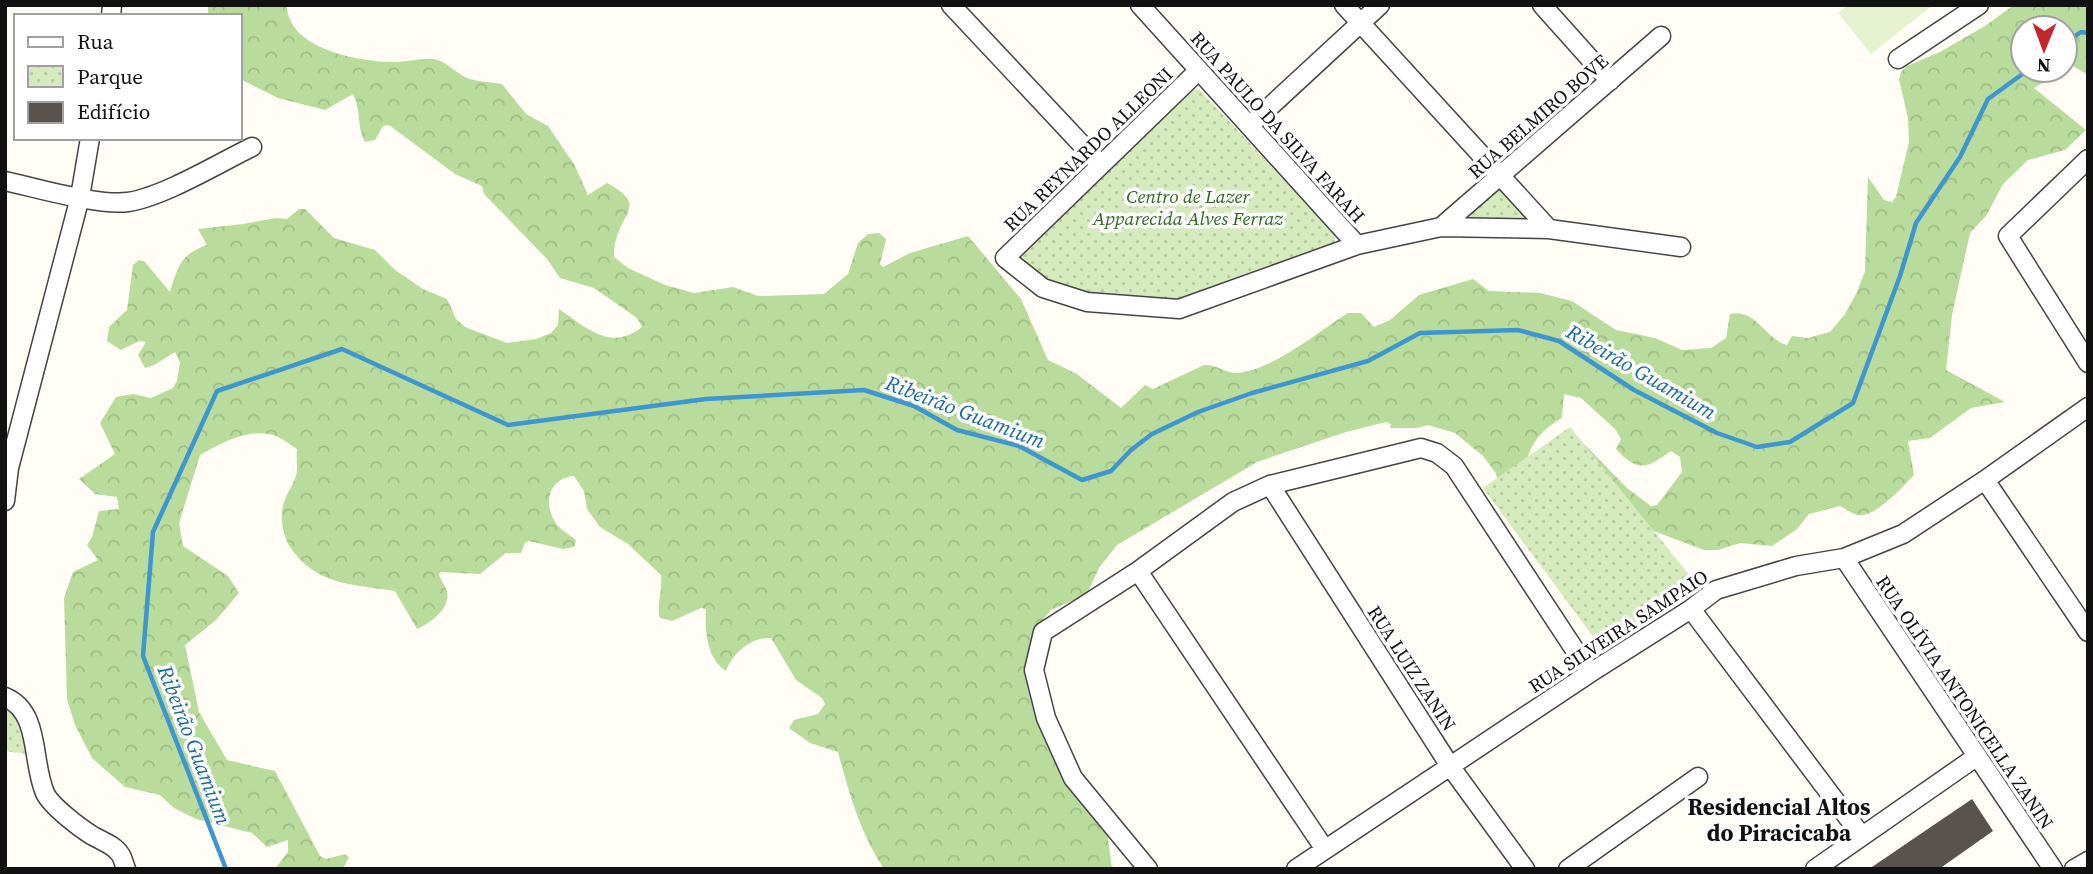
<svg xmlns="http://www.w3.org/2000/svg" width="2093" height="874" viewBox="0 0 2093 874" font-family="'Source Serif 4',serif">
  <defs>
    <pattern id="forest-crowns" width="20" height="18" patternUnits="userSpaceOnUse" patternTransform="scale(1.75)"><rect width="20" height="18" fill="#b9dc9c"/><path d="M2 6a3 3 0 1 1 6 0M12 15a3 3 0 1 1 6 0" fill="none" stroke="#9ebc85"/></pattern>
    <pattern id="park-dots" width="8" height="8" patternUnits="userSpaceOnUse" patternTransform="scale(1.75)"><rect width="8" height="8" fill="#d5ebbd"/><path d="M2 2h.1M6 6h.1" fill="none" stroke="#b6c8a1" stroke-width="1.8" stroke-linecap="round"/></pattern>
  </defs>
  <rect width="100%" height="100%" fill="#fffdf5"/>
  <path fill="url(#forest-crowns)" d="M208 5H287C287 48 356 61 390 62 404 63 419 58 433 59 444 60 455 72 465 77 476 82 491 82 502 84L526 114 548 126 574 164 588 195 607 183C647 205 623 211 616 240 614 245 614 251 614 257L628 268 665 285 694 293 733 287 758 296 824 294 848 274 858 243 868 234 879 233 886 239 880 264 883 267 910 253 968 236 1021 299 1048 360 1077 374 1121 408 1145 385 1153 389 1204 365C1216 364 1225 373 1236 373 1268 373 1321 330 1348 313H1361L1374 327 1390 320 1419 295 1473 279 1489 291 1540 293 1572 301 1616 330 1655 338 1682 350 1711 348 1726 338 1730 314C1756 308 1765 339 1787 345L1792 336 1808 338 1830 332 1845 314 1857 292 1865 271 1868 177 1884 200 1892 202 1896 197 1909 142 1908 118 1899 79 1901 72 1907 66 1940 52 1985 26 2014 5H2088V75L2073 66 2065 70V28H2023V70H2065L2034 88 2086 130 2065 150 2028 160 2003 184 1986 216 1970 233 1952 315 1946 370 2005 402 1971 408 1930 438 1908 441 1914 475C1902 487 1877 516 1860 515 1853 515 1846 509 1840 506L1809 514 1797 529 1772 546 1740 543 1718 550H1704L1648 529 1582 442 1627 488 1651 506 1657 505 1682 472 1680 457 1671 451C1647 468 1638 473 1616 449L1621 439 1615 429 1581 398 1564 394 1562 418C1541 430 1527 446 1526 470L1682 578C1673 601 1661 613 1640 625L1587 607 1510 511 1495 472 1483 456 1455 433 1428 425 1417 428H1390L1391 424 1386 422 1346 432 1257 462 1117 545 1099 568 1087 594 1051 610 1041 622 1044 679 1051 707 1107 830 1112 869H884C860 833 849 793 838 752L810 743 789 728 794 720 818 714 825 704 822 698 796 680 771 638C751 637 733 653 726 671 706 658 705 631 706 609L701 608 672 621 660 618C656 608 663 590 661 575L628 544 600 527 587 509 584 491 574 476C549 478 543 503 555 522 559 529 570 535 576 540L574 547 563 549 529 541 525 543 521 553H506L480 574 440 572 439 575C441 580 445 586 447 591 451 609 430 623 417 629L395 591C353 584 316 586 290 547 283 536 280 519 283 506 285 495 293 486 296 476 298 469 296 457 297 449 290 445 281 437 273 435 247 428 222 443 200 455L179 523 183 546 228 576 239 593 216 620 185 645 199 712 227 760 275 771 320 856 326 859 345 854 349 857 343 869H275L288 852V840L267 847 252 833 196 819 174 808 160 795 125 787 92 758 75 725 67 699 64 598 73 572 98 560 87 545 92 537 99 511 119 509 117 497 95 494 79 479 115 454 100 423 116 397 133 394 151 398 173 388 177 381 180 362 175 352 154 365 145 368 138 355 146 342 139 341 121 350 107 341 109 327 127 310 133 265 139 260 145 262 170 292C178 266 180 255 207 245L198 229 243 224 276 218 287 219 299 209H305L334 238 375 250 395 270 423 289 447 299 456 319 465 327 507 343 536 339 551 333 558 325 559 309C587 328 610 352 642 327L637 318 594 288 560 278 547 259 484 194 482 186 455 174 389 125 383 126 375 140 365 142C356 124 362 112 353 94L325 110 278 98 240 79V16H208Z"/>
  <path fill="url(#park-dots)" d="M1194 89 1200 90 1335 235 1334 247 1173 301 1092 294 1048 282 1018 261 1016 254 1187 91Z
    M1498 187 1532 222 1460 223Z
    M1570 427 1694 581 1603 650 1483 488Z
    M5 705 22 717 26 754 5 751Z"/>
  <path fill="#e6f2cf" d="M1848 5H1933L1871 54 1838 13Z"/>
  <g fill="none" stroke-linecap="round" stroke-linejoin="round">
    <path stroke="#3f96cf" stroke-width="4.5" d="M2065 43 2081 32 2088 33
      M226 869 143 656 153 532 217 391 342 349 508 425 706 399 864 390 914 406 957 430 1019 446 1082 480 1111 471 1131 450 1152 434 1198 412 1252 393 1368 361 1420 333 1518 330 1559 341 1634 390 1717 433 1757 447 1790 442 1853 403 1900 276 1916 223 1960 157 1988 99 2028 70"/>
  </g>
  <path fill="#5a524d" d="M1972 799 1993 831 1939 869H1869Z"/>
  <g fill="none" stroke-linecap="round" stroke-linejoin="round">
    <defs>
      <path id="minor" d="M951 5 1101 165
        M1140 5 1357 245
        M1344 5 1549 229
        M1542 5 1610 81
        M111 16 112 5
        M1898 59 1979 5
        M1199 70 1005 258 1043 288 1087 302 1179 309 1357 245 1441 227 1549 229 1681 247
        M1249 126 1380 5
        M2088 159 2008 236 2088 363
        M5 181C37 188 98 206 128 202 163 197 219 163 252 147
        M1441 227 1661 36
        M1985 480 2088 632
        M1270 485 1450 766 1525 869
        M5 501 9 468 80 197 90 138
        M1844 558 2053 869
        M1138 571 1324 848
        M1691 609 1861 835
        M5 697C41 712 31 761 45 793 51 806 80 828 93 836 102 841 114 845 120 854 123 858 124 864 126 869
        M1148 869 1073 778 1046 718 1034 670 1043 632 1138 571 1233 502 1270 485 1421 448 1437 453 1454 466 1590 673
        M1296 869 1590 673 1691 609 1716 590 1796 566 1844 558 1903 534 1985 480 2088 407
        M1568 869 1698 777
        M1815 869 1976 757
        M2074 869 2088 861"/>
    </defs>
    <use href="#minor" stroke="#444" stroke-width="21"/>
    <use href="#minor" stroke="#fff" stroke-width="18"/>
  </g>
  <g text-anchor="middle" stroke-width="7" stroke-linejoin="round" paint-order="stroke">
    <g font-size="19" fill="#111" stroke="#fff">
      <text transform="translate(1538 116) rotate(-41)" y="7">RUA BELMIRO BOVE</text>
      <text transform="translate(1278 127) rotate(48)" y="7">RUA PAULO DA SILVA FARAH</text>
      <text transform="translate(1088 149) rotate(-44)" y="7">RUA REYNARDO ALLEONI</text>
      <text transform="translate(1618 631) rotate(-33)" y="7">RUA SILVEIRA SAMPAIO</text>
      <text transform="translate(1412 668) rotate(57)" y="7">RUA LUIZ ZANIN</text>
      <text transform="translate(1965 702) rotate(56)" y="7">RUA OLÍVIA ANTONICELLA ZANIN</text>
    </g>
    <g font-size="19" font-style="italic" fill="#2f6b1f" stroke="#fff">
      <text x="1188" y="203">Centro de Lazer<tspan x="1188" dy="22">Apparecida Alves Ferraz</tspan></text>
    </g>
    <g font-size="21" font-style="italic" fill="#1768a6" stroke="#fff">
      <text transform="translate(1641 372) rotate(30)" y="7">Ribeirão Guamium</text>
      <text transform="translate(965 412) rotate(21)" y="7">Ribeirão Guamium</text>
      <text transform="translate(194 745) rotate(69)" y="7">Ribeirão Guamium</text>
    </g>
    <g font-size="23" font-weight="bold" fill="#111" stroke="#fff">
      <text x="1779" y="815">Residencial Altos<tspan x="1779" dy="26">do Piracicaba</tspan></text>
    </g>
  </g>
  <rect width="2093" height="874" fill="none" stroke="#111111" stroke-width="14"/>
  <rect x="14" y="14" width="228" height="126" fill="#ffffff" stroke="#a0a0a0" stroke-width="2"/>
  <rect x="28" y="37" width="35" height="10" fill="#ffffff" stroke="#a0a0a0" stroke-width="2"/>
  <text x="77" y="49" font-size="21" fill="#111111">Rua</text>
  <rect x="28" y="66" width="35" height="21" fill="url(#park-dots)" stroke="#a0a0a0" stroke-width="2"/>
  <text x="77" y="84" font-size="21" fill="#111111">Parque</text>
  <rect x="28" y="102" width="35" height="21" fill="#5a524d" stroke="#a0a0a0" stroke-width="2"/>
  <text x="77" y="119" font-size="21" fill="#111111">Edifício</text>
  <g transform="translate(2044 49) rotate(181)"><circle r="33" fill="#ffffff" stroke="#a0a0a0" stroke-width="2"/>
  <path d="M0-5L12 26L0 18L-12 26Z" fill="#c4262e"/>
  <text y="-10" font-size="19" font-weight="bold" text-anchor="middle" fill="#111111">N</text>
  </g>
</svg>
